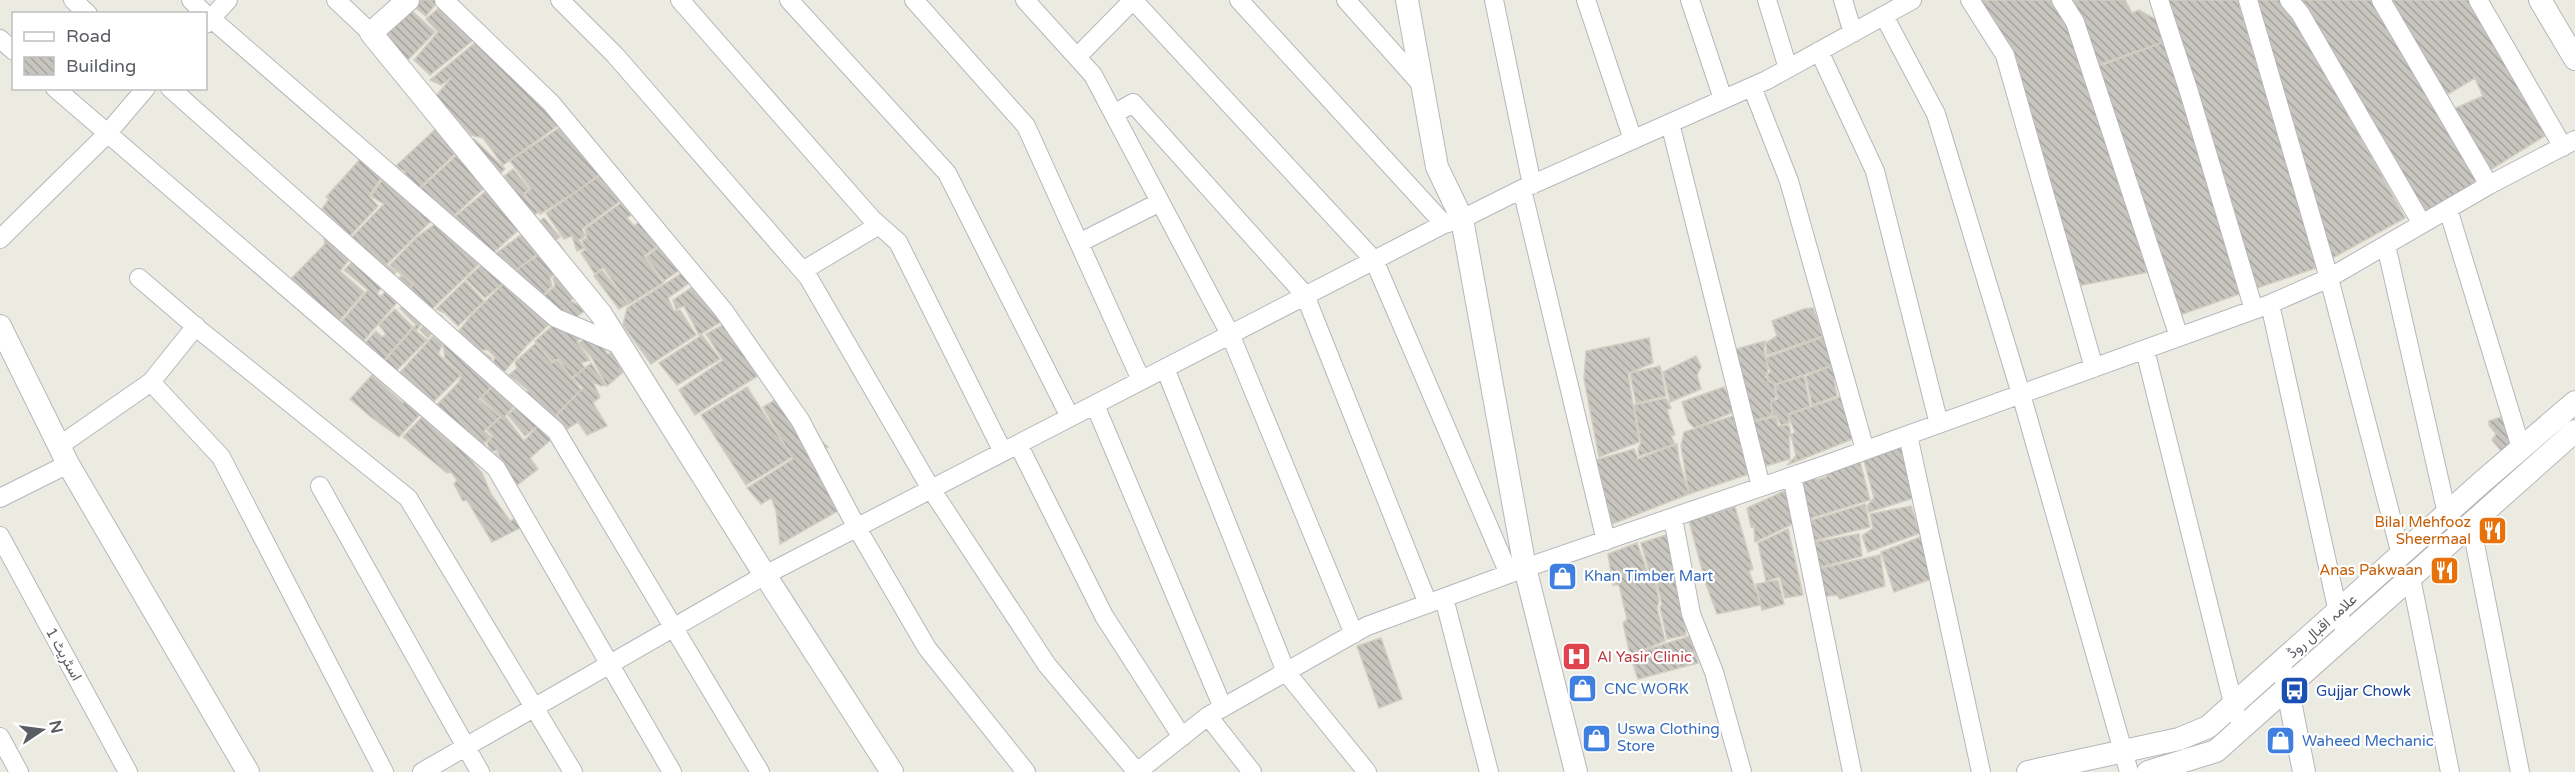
<svg xmlns="http://www.w3.org/2000/svg" width="2575" height="772" viewBox="0 0 2575 772" font-family="'Varela Round',Vazirmatn,sans-serif">
  <defs>
    <pattern id="building-back-hatch" width="6" height="6" patternUnits="userSpaceOnUse" patternTransform="scale(1.5)"><rect width="6" height="6" fill="#c8c5bf"/><path d="M-1 5l2 2M0 0l6 6M5-1l2 2" fill="none" stroke="#a5a39f"/></pattern>
  </defs>
  <rect width="100%" height="100%" fill="#ecebe2"/>
  <path fill="url(#building-back-hatch)" stroke="#d1cdc0" stroke-width="1.5" d="M420 0H439L426 16 414 7Z
    M1972 0H2061L2149 272 2078 286 2009 54Z
    M2062 0H2125L2132 13 2139 10 2157 20 2169 40 2105 64 2090 67Z
    M2161 0H2238L2319 267 2257 288Z
    M2254 0H2282L2294 16 2405 218 2329 260Z
    M2298 0H2380L2478 180 2422 216Z
    M2385 0H2477L2548 134 2487 172 2451 110 2483 96 2475 78 2445 96Z
    M441 6 477 37 430 75 414 60 438 32 426 19Z
    M411 10 435 32 404 64 382 38Z
    M2169 40 2242 293 2180 315 2095 66Z
    M476 42 563 122 503 165 483 138 471 135 436 96 451 78 441 85 430 80Z
    M442 123 462 147 417 190 399 178 406 172 396 166Z
    M565 124 608 168 576 192 540 214 524 193 531 189 510 161Z
    M474 139 505 169 448 221 418 191Z
    M362 157 381 178 369 196 378 206 350 236 322 209 329 199 326 197Z
    M612 167 631 193 582 229 585 236 579 240 585 248 577 251 572 236 564 239 546 213Z
    M513 169 529 189 524 196 538 212 491 255 451 220Z
    M386 174 435 217 382 269 357 252 364 247 352 237 384 204 371 196Z
    M621 203 631 215 627 218 634 226 644 218 663 242 644 256 663 283 629 304 603 267 595 274 581 253 586 249 582 240 587 238 585 229Z
    M544 218 560 237 512 273 491 257Z
    M438 222 488 255 430 311 408 293 413 284 390 265 417 237Z
    M337 230 360 246 340 271 364 292 335 326 285 285 325 244 324 239Z
    M558 242 571 261 550 278 552 286 543 295 513 272Z
    M663 244 692 261 664 281 646 257Z
    M356 258 376 275 387 265 396 272 377 293 380 297 402 275 412 285 360 345 337 327 368 290 344 270Z
    M488 259 505 281 485 298 466 279Z
    M570 266 575 295 571 301 586 310 573 319 542 298 555 286 553 278Z
    M602 270 628 304 619 309 594 276Z
    M682 273 692 281 668 298 674 311 680 310 696 335 651 364 623 325 627 308Z
    M509 278 555 319 527 345 499 378 492 366 495 357 488 350H480L473 354 454 337 470 317Z
    M465 281 484 301 458 326 445 313 436 309Z
    M691 288 700 297 704 295 721 322 699 335 684 306 676 309 673 300Z
    M407 303 426 318 416 331 427 340 393 374 383 363 416 325 400 308Z
    M1813 308 1823 336 1767 355 1766 343 1777 336 1772 321 1804 309Z
    M395 309 413 327 382 362 363 345 376 331 382 337 386 334 379 325Z
    M435 312 442 316 446 324 457 331 444 343 466 364 480 350 492 358 484 370 494 384 479 399 500 417 484 431 491 437 484 443 491 456 496 453 500 463 432 410 459 382 462 374 445 358 443 344 436 336 432 333 428 338 420 330Z
    M558 321 580 338 577 342 590 360 581 363 585 368 571 378 559 359 552 361 535 341Z
    M728 322 764 372 695 415 679 390 723 360 706 334Z
    M593 332 607 354 611 353 623 372 607 386 592 358 579 343Z
    M702 335 720 359 677 385 659 363Z
    M1829 335 1833 365 1776 384 1768 382 1767 374 1771 372 1765 358Z
    M433 336 443 344 438 354 461 375 428 407 395 378Z
    M1649 338 1653 363 1628 373 1639 442 1599 457 1584 379 1586 351Z
    M1765 341 1764 349 1768 370 1765 377 1774 384 1776 397 1771 401 1772 416 1748 422 1729 351Z
    M536 343 552 363 558 360 581 390 556 415 565 428 559 432 524 399 528 390 509 375 517 368 515 362Z
    M1696 356 1701 367 1697 375 1701 389 1670 402 1663 372Z
    M591 363 606 385 601 386 593 382 600 397 593 403 607 426 587 435 578 422 567 429 557 415 583 388 573 378Z
    M1834 365 1838 378 1834 380 1837 396 1812 405 1806 376Z
    M1660 366 1666 396 1636 403 1630 373Z
    M506 373 525 394 505 416 524 441 541 423 555 436 530 458 538 469 512 489 497 450 491 452 487 443 493 436 487 430 501 417 481 398Z
    M372 375 403 403 410 397 424 410 399 437 371 417 350 399Z
    M1804 376 1810 406 1788 414 1789 423 1781 425 1776 415 1773 416 1771 401 1778 399 1775 385Z
    M747 387 792 457 746 485 701 415Z
    M1724 387 1736 411 1694 428 1688 421 1682 402Z
    M790 391 818 438 828 447 821 450 843 508 780 544 776 510 771 498 761 504 747 488 793 459 763 407Z
    M1846 395 1860 436 1787 465 1796 456 1791 435 1795 432 1788 415Z
    M1666 398 1671 408 1667 410 1675 435 1671 436 1675 444 1639 456 1638 449 1641 443 1634 405Z
    M520 403 541 423 525 436 508 415Z
    M1733 416 1740 440 1755 472 1689 494 1681 446 1684 432Z
    M2504 416 2514 443 2502 452 2492 440 2496 434 2489 425V421Z
    M422 417 450 442 462 450 482 473 491 494 510 521 518 517 522 527 492 542 467 500 463 501 454 484 457 480 451 472 447 473 403 437Z
    M1776 417 1778 426 1789 425 1791 435 1789 437 1790 459 1762 467 1747 423Z
    M1917 440 1927 494 1869 512 1867 506 1874 498 1863 457Z
    M1677 444 1679 460 1689 494 1612 524 1596 460 1634 449 1638 459Z
    M1859 458 1870 500 1805 520 1798 486 1814 476 1817 480 1826 477 1831 471Z
    M1791 488 1799 521 1755 542 1754 526 1751 527 1747 508Z
    M1865 504 1870 527 1812 541 1805 522Z
    M1911 506 1920 533 1868 552 1862 536 1873 528 1870 514Z
    M1735 507 1753 569 1749 571 1761 605 1717 614 1706 584 1689 521Z
    M1788 529 1803 595 1785 598 1780 577 1766 581 1758 543Z
    M1672 533 1686 635 1667 639 1660 607 1662 604 1655 575 1650 574 1641 543Z
    M1859 534 1862 556 1817 568 1809 543Z
    M1926 535 1943 575 1894 592 1881 552Z
    M1637 543 1649 576 1654 577 1659 601 1657 608 1665 641 1630 655 1623 623 1627 619 1619 585H1613L1608 554Z
    M1880 555 1885 586 1840 599 1837 595 1819 597 1813 570Z
    M1778 580 1784 604 1762 610 1756 584Z
    M1690 636 1698 663 1638 679 1630 655Z
    M1381 638 1402 699 1379 708 1357 646Z"/>
  <g fill="none" stroke-linecap="round" stroke-linejoin="round">
    <defs>
      <path id="minor" d="M73 0 88 14
        M191 0 205 14
        M336 0 371 33
        M444 0 551 103 724 311 800 420 857 528 927 648 1026 772
        M560 0 615 55 808 277
        M680 0 872 219 898 242 1003 452
        M789 0 947 173 1070 417
        M914 0 1026 126 1141 380
        M1025 0 1093 75 1230 334 1354 634
        M1133 0 1374 260 1509 574
        M1239 0 1444 224
        M1346 0 1420 83
        M1494 0 1532 185
        M1586 0 1633 140
        M1690 0 1723 99
        M1767 0 1788 68
        M1843 0 1853 33
        M1970 0 2005 55 2094 368
        M2061 0 2075 22 2179 337
        M2159 0 2189 92 2254 310
        M2248 0 2329 278 2401 555
        M2289 0 2300 13 2422 224
        M2381 0 2489 185
        M2478 0 2563 147
        M206 14 556 318 622 346
        M1884 16 1936 114 2021 394 2129 772
        M206 24 228 0
        M0 39 14 51
        M1819 51 1875 171 1939 424
        M1077 57 1133 0
        M1752 87 1789 181 1865 450
        M55 88 496 468 672 772
        M170 88 556 431 760 772
        M1114 114 1133 103 1305 295 1428 604
        M1670 123 1761 487
        M1522 189 1606 541
        M2448 209 2521 448
        M879 225 804 270 931 489 1047 665 1137 772
        M0 239 106 135 146 88
        M1079 243 1160 202
        M2386 245 2447 514
        M139 278 202 332 408 498 573 772
        M2270 304 2338 612 2347 636
        M2145 350 2236 715
        M1165 368 1286 672 1367 772
        M151 382 221 457 384 772
        M1095 405 1223 708
        M1908 435 1981 772
        M1018 444 1104 616 1182 737
        M59 446 151 382 196 326
        M1792 476 1852 772
        M320 486 480 772
        M0 498 68 464
        M1673 518 1691 614 1714 672 1742 772
        M2471 524 2520 772
        M0 536 128 772
        M2411 578 2450 772
        M1444 598 1489 772
        M1208 716 1252 772
        M0 737 19 772
        M422 772 765 575 1444 224 1462 219 1522 189 1767 80 1912 0
        M1137 772 1208 716 1367 626 1525 568 1825 465 2270 304 2329 278 2489 185 2575 140"/>
      <path id="tertiary" d="M408 0 371 33 601 314 765 575 892 772
        M1407 0 1437 167 1462 219 1525 568 1576 772
        M2540 0 2575 59
        M0 326 68 464 248 772
        M2285 676 2304 772
        M2028 772 2179 739 2208 727 2482 482 2575 402
        M2148 772 2216 751 2575 431"/>
    </defs>
    <use href="#minor" stroke="#b4b7bc" stroke-width="20"/>
    <use href="#tertiary" stroke="#b4b7bc" stroke-width="24"/>
    <use href="#minor" stroke="#fff" stroke-width="18"/>
    <use href="#tertiary" stroke="#fff" stroke-width="22"/>
  </g>
  <defs>
    <symbol id="restaurant-square" viewBox="-11 -11 22 22"><rect x="-9" y="-9" width="18" height="18" rx="4" fill="#e8710a" stroke="#fff"/><path d="M-5-6h1v4h1v-4h1v4h1v-4h1v5L-1.5 .5V6h-2V.5L-5-1ZM5-6V6H3V1.5H1.5Q1.5-4 5-6Z" fill="#fff"/></symbol>
    <symbol id="shop-square" viewBox="-11 -11 22 22"><rect x="-9" y="-9" width="18" height="18" rx="4" fill="#3f7fe0" stroke="#fff"/><path d="M-5-2.5h2.3a2.7 3.5 0 0 1 5.4 0H5L5.5 6h-11ZM-1.5-2.5h3a1.5 2.3 0 0 0-3 0Z" fill="#fff"/></symbol>
    <symbol id="hospital-square" viewBox="-11 -11 22 22"><rect x="-9" y="-9" width="18" height="18" rx="4" fill="#e0444e" stroke="#fff"/><path d="M-5-5h3v3.5h4V-5h3V5h-3V1.5h-4V5h-3Z" fill="#fff"/></symbol>
    <symbol id="bus-square" viewBox="-11 -11 22 22"><rect x="-9" y="-9" width="18" height="18" rx="4" fill="#1a4fb4" stroke="#fff"/><path d="M-5-6H5V4H4V6H2V4H-2V6H-4V4H-5ZM-3.5-4V0h7V-4ZM-3.5 1.2v1.5H-2V1.2ZM2 1.2v1.5H3.5V1.2Z" fill="#fff"/></symbol>
  </defs>
  <g fill-rule="evenodd">
    <use href="#restaurant-square" x="2476" y="514" width="33" height="33"/>
    <use href="#restaurant-square" x="2428" y="554" width="33" height="33"/>
    <use href="#shop-square" x="1546" y="560" width="33" height="33"/>
    <use href="#hospital-square" x="1560" y="640" width="33" height="33"/>
    <use href="#shop-square" x="1566" y="672" width="33" height="33"/>
    <use href="#bus-square" x="2278" y="674" width="33" height="33"/>
    <use href="#shop-square" x="1580" y="722" width="33" height="33"/>
    <use href="#shop-square" x="2264" y="724" width="33" height="33"/>
  </g>
  <g text-anchor="middle" stroke-width="4.5" stroke-linejoin="round" paint-order="stroke">
    <g font-size="15" fill="#c56008" stroke="#fff" text-anchor="end">
      <text x="2471" y="527">Bilal Mehfooz<tspan x="2471" dy="17">Sheermaal</tspan></text>
      <text x="2423" y="575">Anas Pakwaan</text>
    </g>
    <g font-size="15" fill="#366cbe" stroke="#fff" text-anchor="start">
      <text x="1584" y="581">Khan Timber Mart</text>
      <text x="1604" y="694">CNC WORK</text>
      <text x="1617" y="734">Uswa Clothing<tspan x="1617" dy="17">Store</tspan></text>
      <text x="2302" y="746">Waheed Mechanic</text>
    </g>
    <g font-size="15" fill="#5a5d62" stroke="#fff">
      <text transform="translate(2322 626) rotate(-42)" y="5">علامہ اقبال روڈ</text>
      <text transform="translate(64 654) rotate(61)" y="5">اسٹریٹ 1</text>
    </g>
    <g font-size="15" fill="#be3a42" stroke="#fff" text-anchor="start">
      <text x="1597" y="662">Al Yasir Clinic</text>
    </g>
    <g font-size="15" fill="#164399" stroke="#fff" text-anchor="start">
      <text x="2316" y="696">Gujjar Chowk</text>
    </g>
  </g>
  <rect x="12" y="12" width="195" height="78" fill="#ffffff" stroke="#bdbec0" stroke-width="1.5"/>
  <rect x="24" y="32" width="30" height="9" fill="#ffffff" stroke="#bdbec0" stroke-width="1.5"/>
  <text x="66" y="42" font-size="18" fill="#5a5d62">Road</text>
  <rect x="24" y="57" width="30" height="18" fill="url(#building-back-hatch)" stroke="#bdbec0" stroke-width="1.5"/>
  <text x="66" y="72" font-size="18" fill="#5a5d62">Building</text>
  <g transform="translate(42 730) rotate(77)" stroke="#ffffff" stroke-width="4.5" paint-order="stroke">
  <path d="M0-4.5L10 22L0 15L-10 22Z" fill="#5a5d62"/>
  <text y="-9" font-size="16" font-weight="bold" text-anchor="middle" fill="#5a5d62">N</text>
  </g>
</svg>
